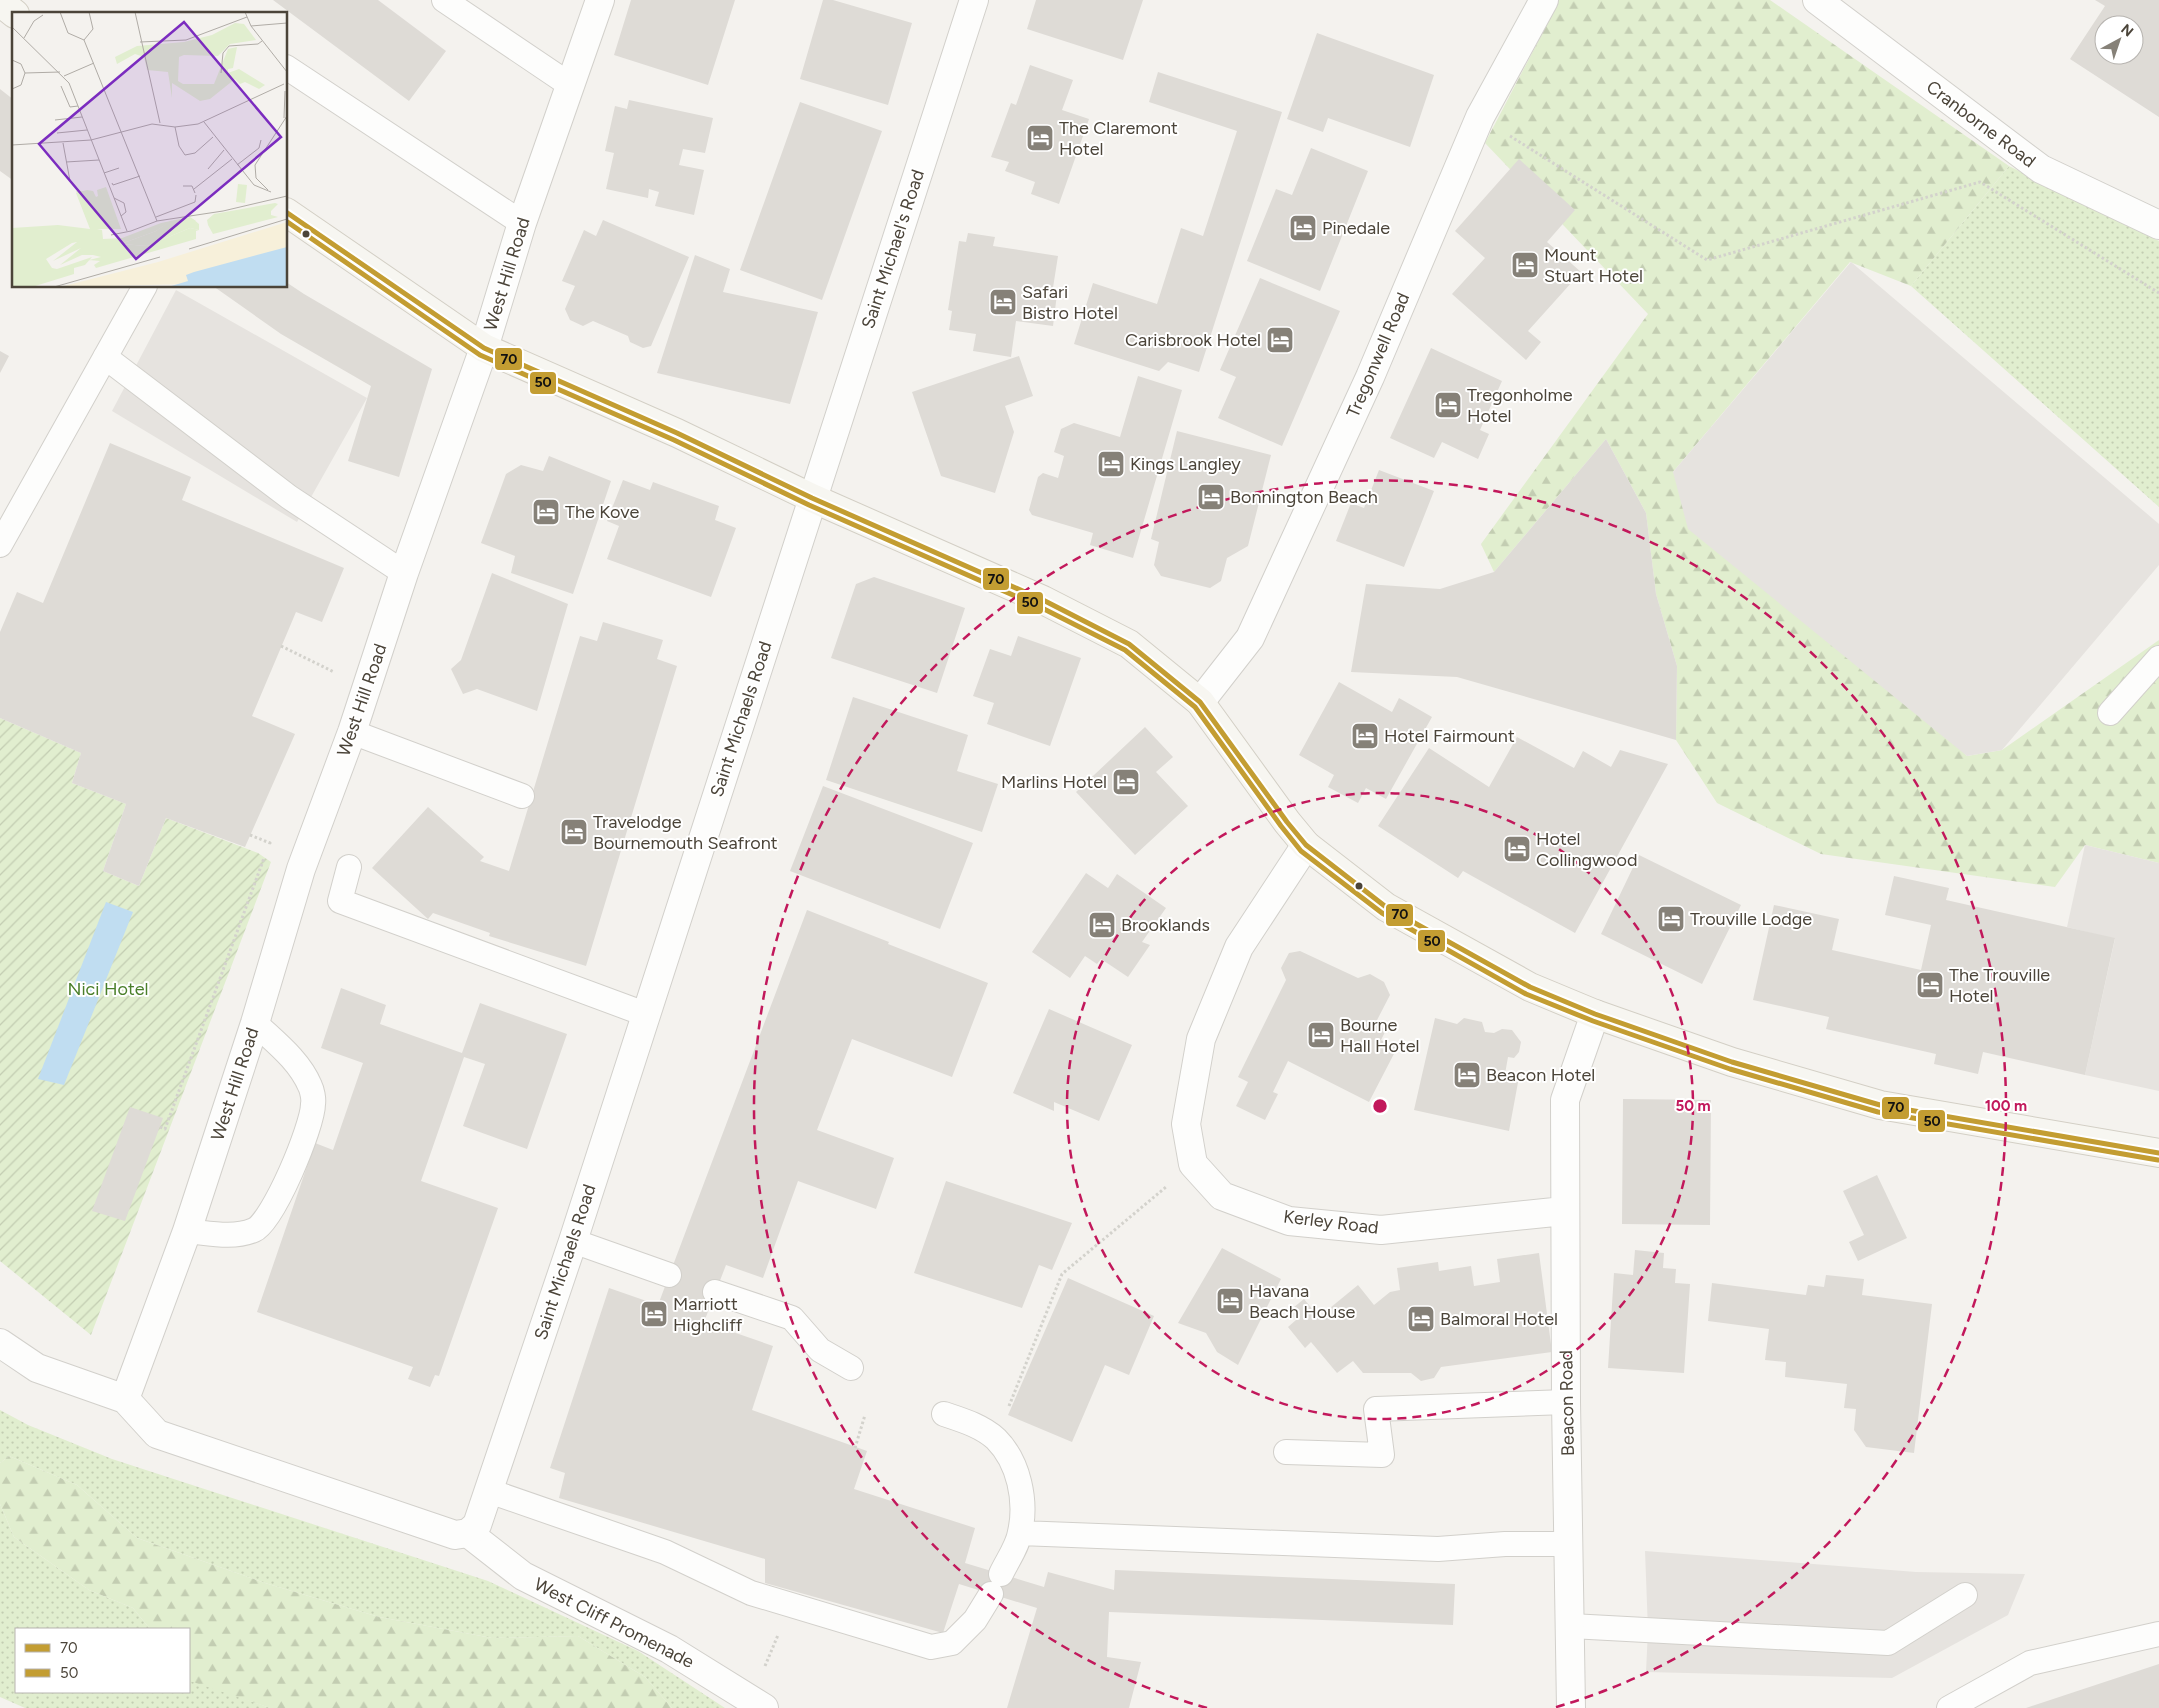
<svg xmlns="http://www.w3.org/2000/svg" width="2159" height="1708" viewBox="0 0 2159 1708" font-family="Figtree,sans-serif">
  <defs>
    <pattern id="grass-dots" width="8" height="8" patternUnits="userSpaceOnUse" patternTransform="scale(1.25)"><rect width="8" height="8" fill="#e1eecf"/><path d="M2 2h.1M6 6h.1" fill="none" stroke="#c3cdb2" stroke-width="1.8" stroke-linecap="round"/></pattern>
    <pattern id="forest-firs" width="22" height="20" patternUnits="userSpaceOnUse" patternTransform="scale(1.25)"><rect width="22" height="20" fill="#e1eecf"/><path d="M5 1l3.5 6h-7zM16 11l3.5 6h-7z" fill="#c3cdb2"/></pattern>
    <pattern id="garden-furrows" width="10" height="10" patternUnits="userSpaceOnUse" patternTransform="scale(1.25)"><rect width="10" height="10" fill="#e1eecf"/><path d="M-1 1l2-2M0 10L10 0M9 11l2-2" fill="none" stroke="#c3cdb2"/></pattern>
  </defs>
  <rect width="100%" height="100%" fill="#f4f2ee"/>
  <path fill="url(#grass-dots)" d="M2009 166 2159 241V507L1911 286Z
    M0 1410 28 1425 112 1459 488 1581 638 1651 725 1708H672L645 1677 578 1636 492 1638 379 1617 265 1583 137 1538 77 1485 9 1456 0 1463Z
    M0 1504 14 1537 89 1590 133 1608 150 1629H16V1692H189V1679L270 1708H25L0 1697Z"/>
  <path fill="url(#forest-firs)" d="M1545 0H1770L2009 166 1911 286 1850 262 1673 472 1967 756 2002 750 2159 640V863L2085 845 2055 887 1821 854 1717 803 1676 740 1677 666 1656 594 1646 513 1606 439 1494 572 1481 544 1648 314 1485 143 1553 13Z
    M9 1456 77 1485 137 1538 265 1583 379 1617 492 1638 578 1636 645 1677 672 1708H270L190 1681 189 1679V1629H150L133 1608 89 1590 14 1537 0 1504V1463Z"/>
  <path fill="url(#garden-furrows)" d="M0 718 81 753 72 783 126 804 103 871 139 886 166 818 258 853 271 862 91 1335 0 1261Z"/>
  <path fill="#e6e3df" d="M1851 262 2159 524V565L2002 750 1967 756 1688 529 1673 472Z
    M176 290 367 398 297 522 112 411Z
    M2085 845 2159 863V1091L2085 1075 2115 939 2067 927Z
    M1645 1551 1916 1572 2025 1574 2008 1615 1892 1678 1646 1672 1648 1630Z"/>
  <path fill="#c0ddf1" d="M106 902 133 912 64 1085 38 1079Z"/>
  <path fill="#dedbd6" fill-rule="evenodd" d="M273 0H378L446 51 409 101Z
    M631 0H735L708 85 614 55Z
    M823 0H833L912 23 888 105 800 79Z
    M1036 0H1143L1123 60 1027 29Z
    M2095 0H2159V117L2070 59 2105 6ZM2104 25H2134V55H2104Z
    M1317 33 1434 75 1410 147 1328 118 1323 132 1287 119Z
    M1030 65 1073 80 1062 110 1089 119 1059 204 1031 194 1035 182 1005 171 1009 162 991 157 1011 103 1016 105Z
    M1158 72 1282 112 1199 372 1168 362 1159 371 1074 344 1093 283 1157 304 1181 228 1203 236 1237 131 1149 102Z
    M0 89 14 100V181L0 171Z
    M629 100 713 118 705 153 683 149 679 165 704 170 694 215 655 206 659 192 649 189 648 198 606 189 614 153 605 151 615 106 627 109Z
    M800 102 882 131 822 300 740 270Z
    M1311 148 1368 171 1320 291 1247 261 1276 189 1292 195Z
    M1519 159 1575 210 1547 242 1581 272 1528 331 1541 342 1526 360 1452 294 1485 258 1455 231Z
    M603 220 689 257 651 346 643 348 630 342 628 336 593 321 583 326 570 320 565 309 575 286 562 281 584 230 596 236Z
    M968 233 995 237 993 246 1058 256 1052 294H1057L1053 326 1016 321 1011 357 973 351 976 334 949 330 952 311 948 310 959 241 966 242Z
    M695 255 730 269 723 292 818 312 790 404 657 373Z
    M1260 278 1340 311 1282 446 1218 418 1236 377 1220 370Z
    M286 282 304 294 432 369 399 477 348 461 371 386 281 334 213 286H286Z
    M1431 348 1502 381 1480 430 1489 434 1478 459 1442 442 1434 458 1390 438Z
    M0 351 9 356 0 373Z
    M1019 356 1033 396 1005 406 1014 432 995 493 941 476 912 392Z
    M1138 376 1182 390 1133 558 1090 545 1093 533 1032 515 1029 510 1038 477 1043 473 1058 478 1064 456 1054 452 1061 429 1074 423 1120 437Z
    M1177 431 1271 455 1248 546 1227 558 1221 581 1210 588 1161 576 1154 565 1159 542 1151 539Z
    M1606 439 1646 513 1656 594 1677 666 1676 740 1457 677 1351 672 1366 584 1440 589 1494 572Z
    M110 443 191 477 182 500 344 568 322 622 296 612 252 716 295 734 245 847 166 818 139 886 103 871 126 804 72 783 81 753 0 718V632L17 592 43 603Z
    M549 456 611 481 573 594 511 573 515 556 481 543 506 474 521 465 543 471Z
    M1379 470 1434 491 1404 567 1336 541 1351 503 1364 508Z
    M623 480 650 490 653 482 719 506 715 520 736 528 711 597 607 559 619 526 607 521Z
    M492 573 568 604 537 711 477 689 463 694 451 669 461 660Z
    M874 577 965 608 937 693 831 658 856 584Z
    M603 622 663 640 657 659 677 666 586 966 489 936 490 933 433 913 428 919 372 868 428 807 484 857 480 861 509 871 580 636 597 641Z
    M1018 636 1081 658 1050 746 987 724 994 703 973 696 990 649 1011 656Z
    M1339 682 1392 712 1399 698 1432 717 1386 799 1366 788 1358 803 1328 787 1334 775 1299 755Z
    M853 697 968 735 957 771 998 784 982 832 826 780Z
    M1145 727 1173 757 1156 772 1188 806 1135 855 1076 792Z
    M1517 737 1574 768 1583 751 1611 767 1620 750 1668 764 1575 933 1463 871 1458 878 1378 826 1429 748 1489 787Z
    M823 786 973 843 940 929 790 871Z
    M1639 855 1741 905 1702 984 1601 934Z
    M1086 873 1108 888 1117 874 1166 908 1142 942 1150 945 1128 977 1101 959 1097 964 1085 956 1070 978 1032 952Z
    M1894 876 1949 888 1946 900 2115 938 2085 1075 1983 1052 1978 1074 1934 1064 1936 1054 1826 1029 1829 1017 1753 1000 1774 905 1839 919 1832 950 1921 970 1931 925 1885 915Z
    M807 910 889 942 888 944 988 983 952 1077 852 1039 817 1130 894 1158 876 1209 798 1181 763 1278 726 1265 704 1322 773 1346 752 1410 867 1451 854 1489 975 1528 965 1563 1044 1587 1048 1572 1114 1590 1115 1570 1455 1584 1453 1625 1109 1612 1107 1657 1141 1662 1129 1708H1007L1037 1608 959 1584 943 1633 765 1583V1559L559 1498 565 1473 550 1468 609 1288 658 1305Z
    M1300 951 1358 978 1370 974 1384 982 1390 995 1375 1024 1386 1030 1381 1040 1397 1048 1369 1102 1288 1061 1273 1092 1278 1094 1265 1120 1236 1106 1248 1082 1238 1077 1286 980 1281 968 1289 953Z
    M341 988 386 1005 380 1024 462 1053 480 1003 567 1034 527 1149 463 1126 485 1064 464 1057 421 1181 498 1208 439 1376 435 1375 430 1387 408 1379 413 1367 257 1312 315 1143 333 1150 363 1063 321 1048Z
    M1049 1009 1132 1045 1099 1121 1054 1102V1111L1013 1093Z
    M1435 1018 1457 1024 1464 1018 1482 1022 1485 1032 1494 1033 1502 1029 1512 1030 1521 1042 1519 1052 1514 1058 1508 1057 1505 1074 1519 1077 1509 1131 1414 1110Z
    M1623 1099 1711 1100 1710 1225 1622 1224Z
    M130 1107 163 1118 125 1221 92 1211Z
    M1877 1175 1907 1238 1858 1261 1849 1242 1864 1235 1843 1191Z
    M946 1181 1072 1223 1052 1270 1039 1265 1022 1308 914 1273Z
    M1222 1248 1281 1279 1238 1365 1217 1352 1206 1333 1178 1323Z
    M1635 1250 1664 1253 1663 1268 1676 1269 1675 1283 1690 1284 1684 1373 1608 1368 1614 1273 1633 1275Z
    M1539 1253 1552 1352 1441 1367 1434 1378 1421 1381 1411 1373H1363L1353 1361 1337 1373 1311 1342 1305 1348 1288 1327 1296 1320 1288 1312 1304 1299 1319 1317 1358 1285 1374 1305 1390 1292 1400 1290 1397 1268 1438 1262 1439 1271 1471 1266 1474 1286 1500 1282 1497 1259Z
    M1826 1275 1864 1279 1862 1295 1932 1304 1914 1453 1866 1447 1854 1430 1856 1409 1844 1408 1847 1384 1785 1377 1786 1362 1765 1360 1769 1329 1708 1321 1712 1283 1806 1295 1808 1285 1824 1287Z
    M1068 1278 1154 1316 1129 1375 1105 1365 1072 1442 1008 1415Z
    M2159 1664V1708H2026Z"/>
  <g fill="none" stroke-linecap="round" stroke-linejoin="round">
    <defs>
      <path id="service" d="M444 0 570 85
        M286 67 522 223
        M105 357 289 497 404 573
        M0 545 145 286
        M2110 713 2159 658
        M352 732 522 796
        M349 867 340 901 645 1014
        M187 1231C209 1233 233 1239 254 1230 273 1222 313 1126 313 1104 314 1099 312 1090 310 1086 299 1060 275 1042 255 1023
        M573 1241 669 1275
        M715 1292 792 1318 820 1350 851 1368
        M944 1414C962 1420 982 1426 996 1439 1019 1462 1027 1501 1020 1532 1018 1546 1007 1561 1001 1574
        M1286 1452 1382 1455 1376 1409 1566 1402
        M489 1491 665 1552 751 1593 931 1647 952 1643 975 1620 991 1594
        M1020 1533 1438 1549 1505 1544H1569
        M1571 1626 1888 1643 1965 1595
        M1949 1708 2030 1663 2159 1634"/>
      <path id="pedestrian" d="M468 1533 523 1576 669 1649 764 1708"/>
      <path id="minor" d="M1817 0 2041 169 2159 225
        M1200 702 1250 638 1370 377 1480 117 1544 0
        M1306 845 1239 947 1201 1039 1186 1124 1193 1164 1222 1196 1289 1221 1381 1230 1564 1211
        M0 1343 37 1368 125 1399 157 1434 455 1535 468 1533 477 1525 573 1241 974 0
        M125 1399 187 1231 255 1023 301 869 352 732 404 573 484 348 522 223 600 0
        M1571 1708 1566 1402 1565 1100 1595 1014"/>
      <path id="secondary" d="M0 2 15 14
        M286 212 484 348 677 433 812 498 1043 600 1129 644 1200 702 1287 822 1306 845 1386 907 1530 987 1595 1014 1732 1062 1880 1105 2159 1153"/>
    </defs>
    <use href="#service" stroke="#d2d0cb" stroke-width="26"/>
    <use href="#pedestrian" stroke="#d2d0cb" stroke-width="30"/>
    <use href="#minor" stroke="#d2d0cb" stroke-width="30"/>
    <use href="#secondary" stroke="#d3cfc5" stroke-width="30"/>
    <path stroke="#d3d2cc" stroke-width="3" stroke-dasharray="2.5 2.5" stroke-linecap="butt" d="M1510 136 1707 260 1980 182 2159 293
      M281 646 334 672
      M250 835 270 843 269 845
      M160 1127 165 1129 264 858
      M1009 1406 1062 1274 1166 1187
      M855 1448 865 1415
      M765 1666 778 1635"/>
    <use href="#service" stroke="#fdfdfc" stroke-width="24"/>
    <use href="#pedestrian" stroke="#fdfdfc" stroke-width="28"/>
    <use href="#minor" stroke="#fdfdfc" stroke-width="28"/>
    <use href="#secondary" stroke="#f7f6f1" stroke-width="28"/>
    <defs>
      <path id="bus-1" d="M286 212 484 348 677 433 812 498 1043 600 1129 644 1200 702 1287 822 1306 845 1386 907 1530 987 1595 1014 1732 1062 1880 1105 2159 1153"/>
      <path id="bus-2" d="M286 221 480 355 674 440 809 505 1040 607 1125 650 1195 707 1281 826 1301 851 1382 913 1526 994 1593 1021 1730 1069 1878 1112 2158 1160"/>
    </defs>
    <use href="#bus-1" stroke="#fff" stroke-width="9"/>
    <use href="#bus-2" stroke="#fff" stroke-width="9"/>
    <use href="#bus-1" stroke="#c39d32" stroke-width="5"/>
    <use href="#bus-2" stroke="#c39d32" stroke-width="5"/>
  </g>
  <g fill="none" stroke="#c2185b" stroke-width="2.5" stroke-dasharray="9 6">
    <circle cx="1380" cy="1106" r="313"/>
    <path d="M1207 1708A626 626 0 1 1 1553 1708"/>
  </g>
  <defs>
    <symbol id="hotel-square" viewBox="-11 -11 22 22"><rect x="-9" y="-9" width="18" height="18" rx="4" fill="#868178" stroke="#fff"/><path d="M-6-4.5h1.5V1H6V5H4.5V3h-9V5H-6ZM-4 0a1.8 1.8 0 1 1 3.6 0ZM.5 0V-2.5h3Q6-2.5 6 0Z" fill="#fff"/></symbol>
  </defs>
  <g fill-rule="evenodd">
    <use href="#hotel-square" x="1024" y="122" width="32" height="32"/>
    <use href="#hotel-square" x="1287" y="212" width="32" height="32"/>
    <use href="#hotel-square" x="1509" y="249" width="32" height="32"/>
    <use href="#hotel-square" x="987" y="286" width="32" height="32"/>
    <use href="#hotel-square" x="1264" y="324" width="32" height="32"/>
    <use href="#hotel-square" x="1432" y="389" width="32" height="32"/>
    <use href="#hotel-square" x="1095" y="448" width="32" height="32"/>
    <use href="#hotel-square" x="1195" y="481" width="32" height="32"/>
    <use href="#hotel-square" x="530" y="496" width="32" height="32"/>
    <use href="#hotel-square" x="1349" y="720" width="32" height="32"/>
    <use href="#hotel-square" x="1110" y="766" width="32" height="32"/>
    <use href="#hotel-square" x="558" y="816" width="32" height="32"/>
    <use href="#hotel-square" x="1501" y="833" width="32" height="32"/>
    <use href="#hotel-square" x="1655" y="903" width="32" height="32"/>
    <use href="#hotel-square" x="1086" y="909" width="32" height="32"/>
    <use href="#hotel-square" x="1914" y="969" width="32" height="32"/>
    <use href="#hotel-square" x="1305" y="1019" width="32" height="32"/>
    <use href="#hotel-square" x="1451" y="1059" width="32" height="32"/>
    <use href="#hotel-square" x="1214" y="1285" width="32" height="32"/>
    <use href="#hotel-square" x="638" y="1298" width="32" height="32"/>
    <use href="#hotel-square" x="1405" y="1303" width="32" height="32"/>
  </g>
  <g fill="#4b4439" stroke="#fff" stroke-width="2">
    <circle cx="306" cy="234" r="4.5"/>
    <circle cx="1359" cy="886" r="4.5"/>
  </g>
  <g text-anchor="middle" stroke-width="4" stroke-linejoin="round" paint-order="stroke">
    <g font-size="18" fill="#4b4439" stroke="#fff">
      <text transform="translate(1981 124) rotate(37)" y="6">Cranborne Road</text>
      <text transform="translate(893 249) rotate(-72)" y="6">Saint Michael's Road</text>
      <text transform="translate(507 274) rotate(-73)" y="6">West Hill Road</text>
      <text transform="translate(1378 355) rotate(-67)" y="6">Tregonwell Road</text>
      <text transform="translate(362 700) rotate(-71)" y="6">West Hill Road</text>
      <text transform="translate(741 719) rotate(-72)" y="6">Saint Michaels Road</text>
      <text transform="translate(235 1084) rotate(-72)" y="6">West Hill Road</text>
      <text transform="translate(1331 1222) rotate(7)" y="6">Kerley Road</text>
      <text transform="translate(565 1262) rotate(-72)" y="6">Saint Michaels Road</text>
      <text transform="translate(1567 1403) rotate(-91)" y="6">Beacon Road</text>
      <text transform="translate(614 1623) rotate(27)" y="6">West Cliff Promenade</text>
    </g>
    <g font-size="18" fill="#4b4439" stroke="#fff" text-anchor="start">
      <text x="1059" y="134">The Claremont<tspan x="1059" dy="21">Hotel</tspan></text>
      <text x="1322" y="234">Pinedale</text>
      <text x="1544" y="261">Mount<tspan x="1544" dy="21">Stuart Hotel</tspan></text>
      <text x="1022" y="298">Safari<tspan x="1022" dy="21">Bistro Hotel</tspan></text>
      <text x="1261" y="346" text-anchor="end">Carisbrook Hotel</text>
      <text x="1467" y="401">Tregonholme<tspan x="1467" dy="21">Hotel</tspan></text>
      <text x="1130" y="470">Kings Langley</text>
      <text x="1230" y="503">Bonnington Beach</text>
      <text x="565" y="518">The Kove</text>
      <text x="1384" y="742">Hotel Fairmount</text>
      <text x="1107" y="788" text-anchor="end">Marlins Hotel</text>
      <text x="593" y="828">Travelodge<tspan x="593" dy="21">Bournemouth Seafront</tspan></text>
      <text x="1536" y="845">Hotel<tspan x="1536" dy="21">Collingwood</tspan></text>
      <text x="1690" y="925">Trouville Lodge</text>
      <text x="1121" y="931">Brooklands</text>
      <text x="1949" y="981">The Trouville<tspan x="1949" dy="21">Hotel</tspan></text>
      <text x="1340" y="1031">Bourne<tspan x="1340" dy="21">Hall Hotel</tspan></text>
      <text x="1486" y="1081">Beacon Hotel</text>
      <text x="1249" y="1297">Havana<tspan x="1249" dy="21">Beach House</tspan></text>
      <text x="673" y="1310">Marriott<tspan x="673" dy="21">Highcliff</tspan></text>
      <text x="1440" y="1325">Balmoral Hotel</text>
    </g>
    <g font-size="18" fill="#4a7f2a" stroke="#fff">
      <text x="108" y="995">Nici Hotel</text>
    </g>
  </g>
  <g transform="translate(12 12)">
    <rect width="275" height="275" fill="#f4f2ee"/>
    <path d="M223 11 232 12 244 28 218 32 206 44 172 43V30L200 23ZM75 178 81 179 83 188 109 217H85L90 218 91 227 110 226 149 211 178 205 184 209H159L144 219 109 232 135 234 178 216 187 218 184 219V227L84 256 82 253 88 249 77 248 89 245 81 243H70L48 253 69 236 41 249 65 230 60 231 34 247 40 256 45 257 80 245 73 253 62 256V262L20 275H0V216L46 213 78 217 64 181ZM263 191 266 192 259 199V203L266 205 201 222 196 213 195 208 202 202Z" fill="#e1eecf"/>
    <path d="M172 30V43L167 45 166 69 171 72H202L216 37 225 35 221 56 216 57V61L227 57 253 73 247 77 233 70 228 72 223 67 198 87 188 89 160 71V86L156 60 135 58 132 45 123 42 105 52 103 45 125 34ZM181 207 187 212V218L178 216 135 234 109 232 144 219 158 209Z" fill="#e1eecf"/>
    <path d="M275 210V244L177 272 48 275 146 250Z" fill="#f7f0da"/>
    <path d="M94 175 109 217H79L64 179H81L84 185 86 184 85 178Z" fill="#e1eecf"/>
    <path d="M226 172 235 173 233 191 224 190Z" fill="#e1eecf"/>
    <path d="M275 235V275H156L176 269 174 263 182 260Z" fill="#c0ddf1"/>
    <path fill="none" stroke="#b0aca6" stroke-width="1" d="M48 0 56 21 72 28M123 0 148 111M233 0 239 14 275 60M239 14 275 11M0 15 57 71 115 219M12 26 22 9 31 3M72 28 145 209M72 28 81 17 77 0M128 30 174 28 235 5M0 48 9 52 13 61 9 73 0 77M13 61 48 60M209 61 211 41 217 34 246 32 250 29M52 64 82 51M49 74 58 95 66 94M272 106 273 79M43 108 70 105M192 110 242 173 259 180M163 115 167 134 173 143 183 141 201 125M45 121 75 118M51 131 58 169M0 133 79 128 140 112 163 115 186 112 272 72M54 150 87 148M225 153 247 136 249 128M196 157 212 138M92 161 107 156M100 171 101 173 128 164M171 174H180L183 181M182 177 220 147M256 178 244 166 243 153 275 104M102 186 112 191 114 200 109 204M144 205 183 190 184 183M99 223 119 219 145 209 211 199 275 184M177 237 275 207M42 275 148 245"/>
    <path fill="#7b2cbf" fill-opacity="0.15" stroke="#7b2cbf" stroke-width="2.5" d="M172 10 269 125 124 247 27 132Z"/>
    <rect width="275" height="275" fill="none" stroke="#4b4439" stroke-width="2.5"/>
  </g>
  <circle cx="1380" cy="1106" r="8" fill="#c2185b" stroke="#fff" stroke-width="2.5"/>
  <g font-size="15" text-anchor="middle" font-weight="bold" fill="#c2185b" stroke="#fff" stroke-width="4" stroke-linejoin="round" paint-order="stroke">
    <text x="1693" y="1111">50 m</text>
    <text x="2006" y="1111">100 m</text>
  </g>
  <g stroke="#fff" stroke-width="2">
    <rect x="494" y="347" width="29" height="24" rx="5" fill="#c39d32"/>
    <rect x="529" y="371" width="28" height="24" rx="5" fill="#c39d32"/>
    <rect x="982" y="567" width="28" height="24" rx="5" fill="#c39d32"/>
    <rect x="1016" y="591" width="28" height="24" rx="5" fill="#c39d32"/>
    <rect x="1385" y="903" width="29" height="24" rx="5" fill="#c39d32"/>
    <rect x="1417" y="929" width="29" height="24" rx="5" fill="#c39d32"/>
    <rect x="1881" y="1096" width="29" height="24" rx="5" fill="#c39d32"/>
    <rect x="1917" y="1109" width="29" height="24" rx="5" fill="#c39d32"/>
  </g>
  <g font-size="14" text-anchor="middle" font-weight="bold" fill="#111">
    <text x="509" y="364">70</text>
    <text x="543" y="387">50</text>
    <text x="996" y="584">70</text>
    <text x="1030" y="607">50</text>
    <text x="1400" y="919">70</text>
    <text x="1432" y="946">50</text>
    <text x="1896" y="1112">70</text>
    <text x="1932" y="1126">50</text>
  </g>
  <rect x="15" y="1628" width="175" height="65" fill="#ffffff" stroke="#b7b4b0"/>
  <rect x="25" y="1644" width="25" height="8" fill="#c39d32" stroke="#b7b4b0"/>
  <text x="60" y="1653" font-size="15" fill="#4b4439">70</text>
  <rect x="25" y="1669" width="25" height="8" fill="#c39d32" stroke="#b7b4b0"/>
  <text x="60" y="1678" font-size="15" fill="#4b4439">50</text>
  <g transform="translate(2119 40) rotate(40)"><circle r="24" fill="#ffffff" stroke="#b7b4b0"/>
  <path d="M0-4L9 19L0 12L-9 19Z" fill="#868178"/>
  <text y="-8" font-size="14" font-weight="bold" text-anchor="middle" fill="#4b4439">N</text>
  </g>
</svg>
